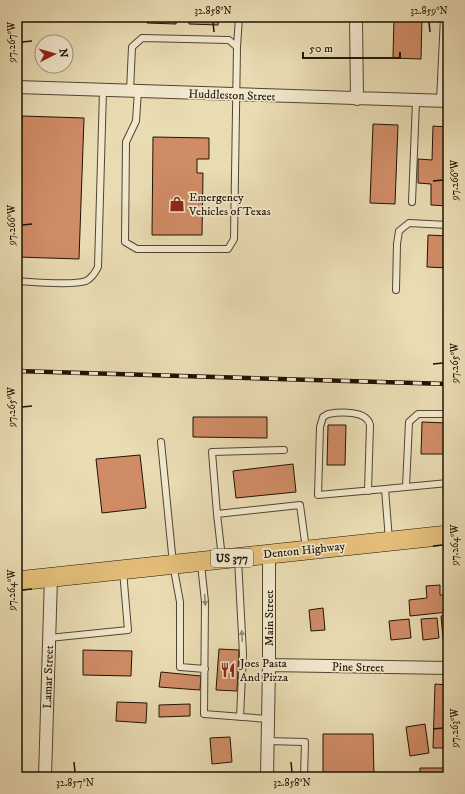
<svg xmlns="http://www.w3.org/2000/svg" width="465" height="794" viewBox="0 0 465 794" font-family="'IM FELL DW Pica',serif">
  <rect width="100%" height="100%" fill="#e9dbb2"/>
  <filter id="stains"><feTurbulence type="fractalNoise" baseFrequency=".005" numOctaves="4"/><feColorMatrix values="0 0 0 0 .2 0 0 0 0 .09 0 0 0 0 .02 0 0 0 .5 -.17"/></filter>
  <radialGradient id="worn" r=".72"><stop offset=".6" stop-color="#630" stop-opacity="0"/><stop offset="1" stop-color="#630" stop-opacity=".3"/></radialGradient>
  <path fill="#d08c66" stroke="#201305" d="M147 17H177L176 24 147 23Z
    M189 17H219L218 25 189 24Z
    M394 17H422L421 59 393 58Z
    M22 116 84 118 79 259 17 257Z
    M373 124 398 125 395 204 370 203Z
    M433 126 448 127V206L431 205V184L418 183V159L432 160Z
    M153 137 209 138V159H197V173H203L202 235H152Z
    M428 235 448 236V268L427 267Z
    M193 417H267V438L193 437Z
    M422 422 448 423V454H421Z
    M328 425H346L345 465H327Z
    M140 455 146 508 102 513 96 459Z
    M293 464 296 492 236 498 233 471Z
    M440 585V595H448V612L410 616 409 600 427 598 426 586Z
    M323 608 325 630 311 631 309 610Z
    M448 615V639H443L441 616Z
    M437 618 439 638 423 640 421 619Z
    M409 619 411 638 391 640 389 621Z
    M17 624 19 643H17Z
    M219 649 239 650 237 691 216 690Z
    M83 650 132 651 131 676 83 675Z
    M161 672 201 676 200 690 159 687Z
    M435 684 448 685V748H433Z
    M117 702 147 703 146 723 116 721Z
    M190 704V716L159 717V705Z
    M425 724 429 753 410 756 406 727Z
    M323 734H373L374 777H323Z
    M230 737 232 762 212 764 210 738Z
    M420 768H445V777H420Z"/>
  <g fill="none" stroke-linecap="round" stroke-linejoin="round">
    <defs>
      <path id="service" d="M237 47 239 17
        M130 91 132 47 142 38 229 40 237 47 234 239 228 249H137L125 242 126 142 136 121 138 91
        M440 101 444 17
        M412 202 416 101
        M17 281C33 282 72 286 86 281 92 278 95 273 98 267L103 90
        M396 290 397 244 399 231 409 223 448 225
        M448 414H418L409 422 406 487 448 483
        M161 442 173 564 180 602V667L205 669
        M284 450 212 452 217 514 300 505 306 549
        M385 489 406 487
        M368 491 370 425C367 410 340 412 328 414L323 417 320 427 318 495 385 489 389 540
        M217 514 222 558
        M238 559 243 654 240 717
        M201 564 205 602 204 714 268 719
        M49 638 128 630 123 571
        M267 741 305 742 304 777"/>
      <path id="minor" d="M356 17 357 99
        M17 87 448 101
        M269 665 448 668
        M45 777 51 577
        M267 777 269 665V554"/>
      <path id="primary" d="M17 581 448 535"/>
    </defs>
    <use href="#service" stroke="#524530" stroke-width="8"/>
    <use href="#minor" stroke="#524530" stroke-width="14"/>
    <use href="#primary" stroke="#201305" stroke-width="20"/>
    <use href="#service" stroke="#f1e8cd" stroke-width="6"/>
    <use href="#minor" stroke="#f1e8cd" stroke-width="12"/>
    <use href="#primary" stroke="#e4be79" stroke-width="19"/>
    <defs>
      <path id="rail" d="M17 371 448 384"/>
    </defs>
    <use href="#rail" stroke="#201305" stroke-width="4.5"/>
    <use href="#rail" stroke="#f1e8cd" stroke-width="3" stroke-dasharray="9" stroke-linecap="butt"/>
  </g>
  <defs><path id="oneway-solid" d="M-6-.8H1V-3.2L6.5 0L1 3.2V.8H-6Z"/></defs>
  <g fill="#938873">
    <use href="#oneway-solid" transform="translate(205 600) rotate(86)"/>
    <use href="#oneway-solid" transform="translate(242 636) rotate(-93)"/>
  </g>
  <path fill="none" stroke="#201305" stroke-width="1.5" d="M213 22 214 32M429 22 430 32M22 42 32 41M433 181 443 180M22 225 32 224M433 364 443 363M22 407 32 406M433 546 443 545M22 590 32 589M433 729 443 728M74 762 75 772M291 762 292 772"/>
  <defs>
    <symbol id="shop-bare" viewBox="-9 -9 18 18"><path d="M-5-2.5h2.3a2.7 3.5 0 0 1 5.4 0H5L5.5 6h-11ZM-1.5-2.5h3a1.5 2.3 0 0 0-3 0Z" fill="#8f2418" stroke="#f1e8cd" stroke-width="2.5" paint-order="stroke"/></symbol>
    <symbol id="restaurant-bare" viewBox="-9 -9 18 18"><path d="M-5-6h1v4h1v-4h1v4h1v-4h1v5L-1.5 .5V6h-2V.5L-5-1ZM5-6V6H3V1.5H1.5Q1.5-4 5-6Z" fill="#8f2418" stroke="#f1e8cd" stroke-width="2.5" paint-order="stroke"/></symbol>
  </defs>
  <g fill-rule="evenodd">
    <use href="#shop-bare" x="166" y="193" width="22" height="22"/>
    <use href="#restaurant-bare" x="217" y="659" width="22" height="22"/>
  </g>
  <g text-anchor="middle" stroke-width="3.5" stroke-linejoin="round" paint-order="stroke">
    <rect fill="#f1e8cd" stroke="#5f5341" stroke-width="1" x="211" y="549" width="42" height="18" rx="3"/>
    <g font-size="11" font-weight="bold" fill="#201305">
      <text x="232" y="562">US 377</text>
    </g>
    <g font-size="12" fill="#201305" stroke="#f1e8cd">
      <text transform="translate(232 95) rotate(2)" y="4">Huddleston Street</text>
      <text transform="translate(304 550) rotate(-6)" y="4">Denton Highway</text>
      <text transform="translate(269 618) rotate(-90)" y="4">Main Street</text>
      <text transform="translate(358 667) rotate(1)" y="4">Pine Street</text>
      <text transform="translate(48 677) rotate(-88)" y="4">Lamar Street</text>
    </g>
    <g font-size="12" fill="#201305" stroke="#f1e8cd" text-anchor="start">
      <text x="189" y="201">Emergency<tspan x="189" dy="14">Vehicles of Texas</tspan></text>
      <text x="240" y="667">Joes Pasta<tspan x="240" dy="14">And Pizza</tspan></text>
    </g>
  </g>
  <rect width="465" height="794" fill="none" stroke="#e9dbb2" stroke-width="44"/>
  <g transform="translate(54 54) rotate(84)"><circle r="19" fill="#f1e8cd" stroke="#9d937d"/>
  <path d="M0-3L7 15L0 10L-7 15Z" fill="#8f2418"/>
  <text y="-6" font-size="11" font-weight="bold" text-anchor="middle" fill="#201305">N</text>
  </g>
  <path d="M303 52v6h97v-6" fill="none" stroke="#201305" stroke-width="2"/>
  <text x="309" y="52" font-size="12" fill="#201305" stroke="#f1e8cd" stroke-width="3" paint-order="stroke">50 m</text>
  <rect x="22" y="22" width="421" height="750" fill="none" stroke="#201305" stroke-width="1.5"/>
  <g font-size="10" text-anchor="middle" fill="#201305">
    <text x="213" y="14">32.858°N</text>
    <text x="429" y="14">32.859°N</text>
    <text transform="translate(11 42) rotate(-90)" y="4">97.267°W</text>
    <text transform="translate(454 180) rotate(-90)" y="4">97.266°W</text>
    <text transform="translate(11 225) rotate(-90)" y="4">97.266°W</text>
    <text transform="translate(454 363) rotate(-90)" y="4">97.265°W</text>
    <text transform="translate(11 407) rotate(-90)" y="4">97.265°W</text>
    <text transform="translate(454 545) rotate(-90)" y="4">97.264°W</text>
    <text transform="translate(11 590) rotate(-90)" y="4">97.264°W</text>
    <text transform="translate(454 728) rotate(-90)" y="4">97.263°W</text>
    <text x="75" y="786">32.857°N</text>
    <text x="292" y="786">32.858°N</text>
  </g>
  <rect width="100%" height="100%" filter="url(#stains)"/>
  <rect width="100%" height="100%" fill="url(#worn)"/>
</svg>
